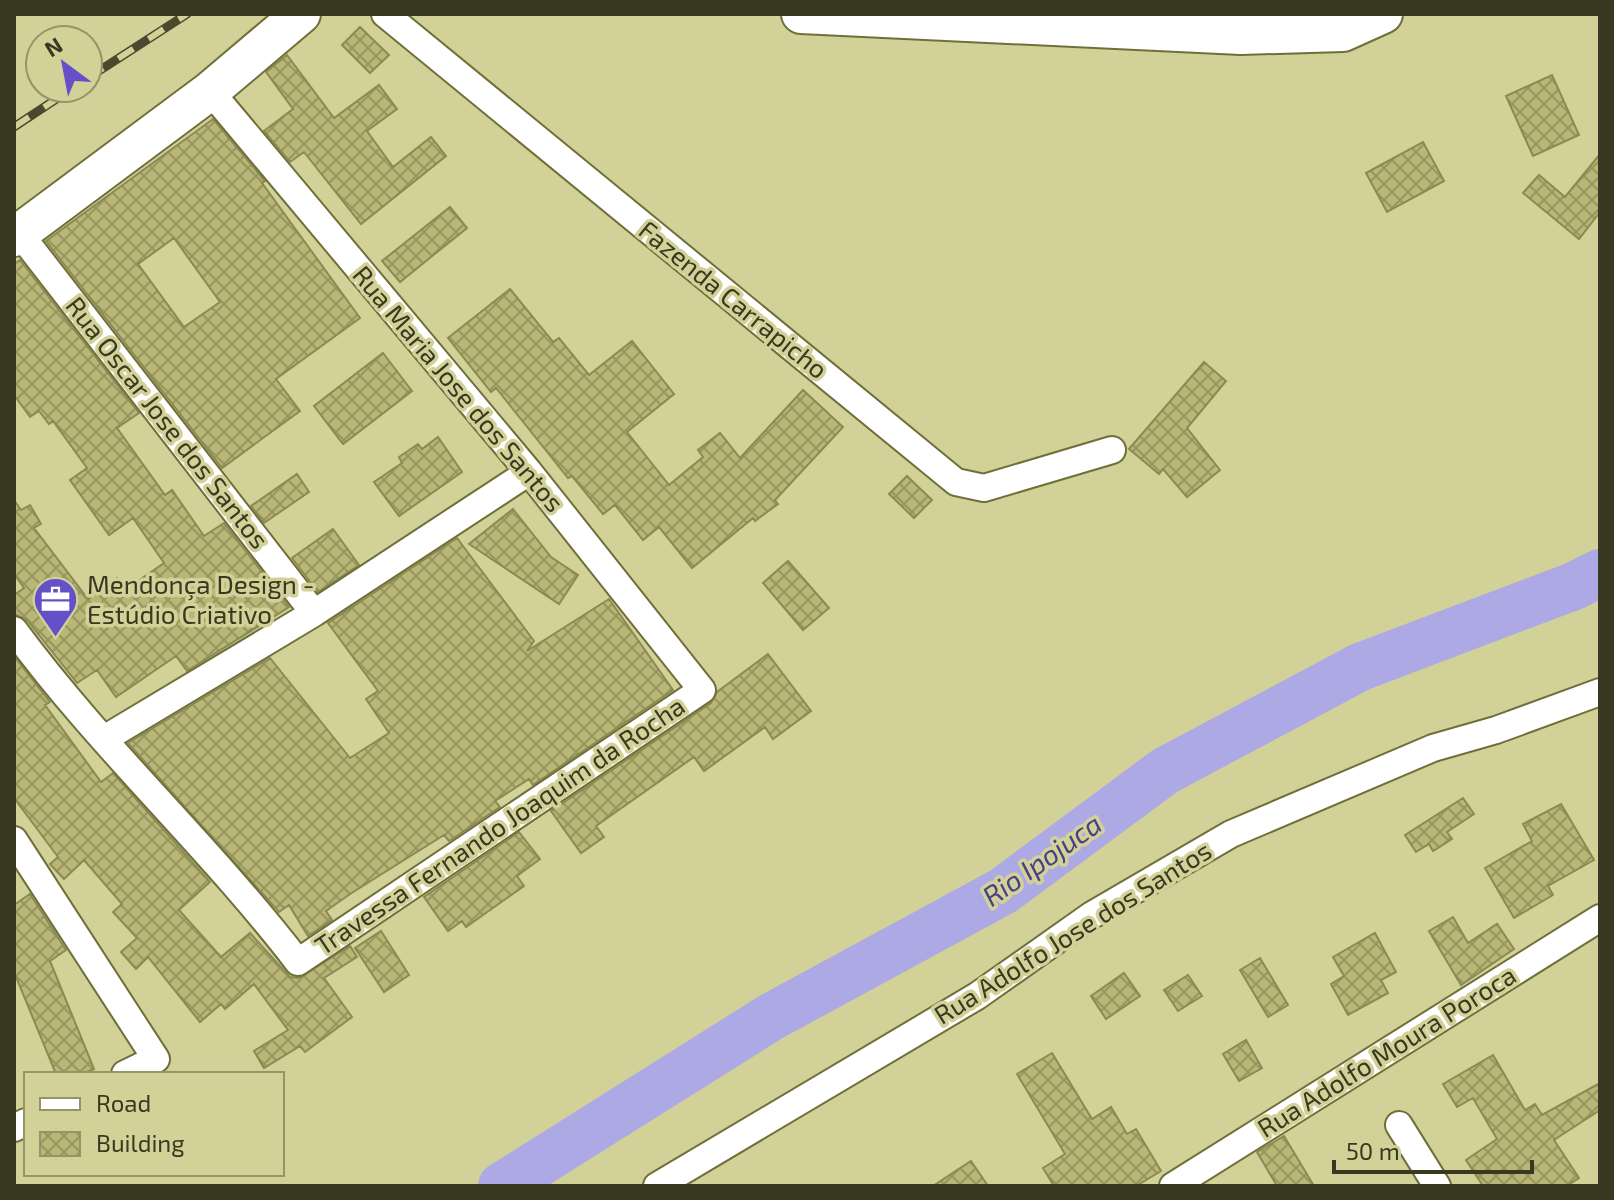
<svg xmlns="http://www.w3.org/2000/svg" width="1614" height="1200" viewBox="0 0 1614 1200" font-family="'Exo 2',sans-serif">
  <defs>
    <pattern id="building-cross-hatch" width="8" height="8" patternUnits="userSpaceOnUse" patternTransform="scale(2)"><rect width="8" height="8" fill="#b8b776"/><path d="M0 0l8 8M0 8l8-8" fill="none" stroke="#979660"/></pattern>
  </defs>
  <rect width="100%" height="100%" fill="#d2d198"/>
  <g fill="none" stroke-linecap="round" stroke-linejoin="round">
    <path stroke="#ada9e5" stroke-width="48" d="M502 1186 771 1017 1003 891 1165 771 1360 667 1574 586 1600 573"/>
  </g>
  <path fill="url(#building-cross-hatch)" stroke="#8b8a53" stroke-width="2" fill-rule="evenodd" d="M360 27 389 55 370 73 342 45Z
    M287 55 334 118 379 85 397 109 367 131 393 167 431 137 446 156 361 224 304 152 290 162 264 131 293 109 266 72Z
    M1552 75 1579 135 1533 156 1506 96Z
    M213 119 265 181 262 183 360 318 276 379 300 411 222 468 46 241ZM174 238 220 302 184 327 138 264Z
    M1423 142 1444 181 1387 212 1366 173Z
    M1600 154V212L1579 239 1523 193 1539 175 1565 197Z
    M450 207 467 228 400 282 382 261Z
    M20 260 139 413 117 428 165 495 172 490 204 536 224 523 289 607 187 671 176 656 116 697 97 670 77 683 27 620 14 614V595L24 588 14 574V500L21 510 30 505 41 524 34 528 88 599 117 578 125 590 164 563 133 518 109 535 70 480 87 468 53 421 49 424 39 411 30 417 14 395V264Z
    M510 289 553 342 559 338 589 375 632 341 674 394 627 432 669 485 703 457 698 450 720 433 740 458 803 390 843 427 775 500 778 504 755 521 753 518 692 568 659 527 643 540 615 505 603 514 572 476 568 478 496 388 491 392 448 338Z
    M383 353 412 391 343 444 314 406Z
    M1204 362 1226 381 1187 428 1220 470 1187 497 1163 469 1159 474 1129 449Z
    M438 437 462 472 399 516 374 482 402 463 399 457 418 444 422 449Z
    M297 474 309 492 264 523 251 506Z
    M907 476 932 500 914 518 889 494Z
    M513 509 551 557 578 575 559 604 469 544Z
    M333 529 359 565 318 592 292 558Z
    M457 538 534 641 527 651 609 599 673 690 533 785 529 779 495 801 500 807 449 841 444 835 350 894 326 911 332 920 308 936 289 905 279 912 128 743 270 658 350 758 389 733 366 699 378 691 328 623Z
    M788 561 829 608 803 630 763 583Z
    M768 654 811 711 773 739 765 727 704 771 694 757 596 826 604 837 581 853 551 811 711 703 717 692Z
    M14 656 50 702 45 705 101 782 113 773 210 882 179 910 221 957 250 933 290 977 299 978 350 946 357 957 324 978 352 1017 305 1052 300 1046 264 1068 254 1051 288 1030 254 984 225 1009 221 1004 200 1022 148 957 136 969 121 952 137 938 113 912 122 904 84 860 64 879 50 864 58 857 14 798Z
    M1463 798 1474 814 1447 832 1452 839 1433 851 1429 844 1416 852 1405 835Z
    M1561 804 1594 860 1548 886 1553 895 1514 918 1485 868 1532 841 1523 824Z
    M519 832 540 859 517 876 524 886 466 927 462 921 448 931 424 897Z
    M30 894 66 950 50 961 94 1069 82 1074H56L14 972V905Z
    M1453 917 1468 943 1497 924 1514 949 1461 985 1429 931Z
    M381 931 409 975 384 992 355 948Z
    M1375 933 1396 972 1381 980 1388 993 1348 1015 1331 984 1344 976 1333 957Z
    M1260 958 1288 1005 1268 1017 1240 970Z
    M1124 973 1140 996 1106 1019 1091 996Z
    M1188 975 1202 996 1178 1011 1164 990Z
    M1246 1040 1262 1068 1239 1081 1223 1054Z
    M1052 1053 1092 1119 1111 1107 1127 1134 1136 1129 1161 1171 1136 1186H1054L1043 1168 1065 1154 1017 1074Z
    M1493 1055 1525 1110 1535 1104 1542 1115 1600 1083V1110L1554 1140 1579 1178 1567 1186H1483L1466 1160 1497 1139 1473 1098 1457 1107 1443 1084Z
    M1284 1136 1314 1186H1277L1257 1152Z
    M971 1161 988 1186H933Z"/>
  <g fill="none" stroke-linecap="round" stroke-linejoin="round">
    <defs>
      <path id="street" d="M385 14 956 482 984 488 1112 450
        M20 234 314 613
        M14 630C100 747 209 846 298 962L702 690 529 472 210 91
        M104 739 314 613 529 472
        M14 840 156 1059 125 1074
        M1399 1125 1437 1186
        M14 1128 26 1122
        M657 1186 977 996 1092 915 1231 834 1433 748 1496 730 1600 692
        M1173 1186 1600 918"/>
      <path id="secondary" d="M801 14 1241 35 1343 32 1383 14
        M14 237 210 91 301 14"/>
    </defs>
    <use href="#street" stroke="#716f39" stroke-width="30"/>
    <use href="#secondary" stroke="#716f39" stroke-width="42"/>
    <use href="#street" stroke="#fff" stroke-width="26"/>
    <use href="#secondary" stroke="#fff" stroke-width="38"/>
    <defs>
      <path id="rail" d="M88 78 187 14
        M14 127 73 88"/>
    </defs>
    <use href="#rail" stroke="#4a492e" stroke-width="9"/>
    <use href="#rail" stroke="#d2d198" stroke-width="6" stroke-dasharray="18" stroke-linecap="butt"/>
  </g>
  <defs>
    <symbol id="office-pin" viewBox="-11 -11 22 30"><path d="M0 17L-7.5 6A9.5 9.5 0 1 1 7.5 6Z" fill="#6650c9" stroke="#d2d198"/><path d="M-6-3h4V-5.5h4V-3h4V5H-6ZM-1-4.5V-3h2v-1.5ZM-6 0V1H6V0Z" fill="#fff"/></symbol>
  </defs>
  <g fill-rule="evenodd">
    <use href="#office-pin" x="30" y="574" width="51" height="69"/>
  </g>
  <g text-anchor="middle" stroke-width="7" stroke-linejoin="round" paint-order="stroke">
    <g font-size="26" fill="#393821" stroke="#d2d198">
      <text transform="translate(733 300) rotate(39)" y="9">Fazenda Carrapicho</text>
      <text transform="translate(458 389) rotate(50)" y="9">Rua Maria Jose dos Santos</text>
      <text transform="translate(167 423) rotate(52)" y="9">Rua Oscar Jose dos Santos</text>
      <text transform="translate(500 826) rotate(-34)" y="9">Travessa Fernando Joaquim da Rocha</text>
      <text transform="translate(1073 933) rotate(-32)" y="9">Rua Adolfo Jose dos Santos</text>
      <text transform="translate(1387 1052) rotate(-32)" y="9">Rua Adolfo Moura Poroca</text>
    </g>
    <g font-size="26" fill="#393821" stroke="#d2d198" text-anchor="start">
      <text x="87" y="594">Mendonça Design -<tspan x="87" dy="30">Estúdio Criativo</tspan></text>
    </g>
    <g font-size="28" font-style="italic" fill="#493f86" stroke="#d2d198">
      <text transform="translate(1042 860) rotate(-35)" y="10">Rio Ipojuca</text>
    </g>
  </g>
  <rect width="1614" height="1200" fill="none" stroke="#393821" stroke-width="32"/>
  <rect x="24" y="1072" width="260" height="104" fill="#d2d198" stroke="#959468" stroke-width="2"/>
  <rect x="40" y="1098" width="40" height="12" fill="#ffffff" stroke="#959468" stroke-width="2"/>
  <text x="96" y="1112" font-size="24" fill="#393821">Road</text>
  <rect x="40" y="1132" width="40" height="24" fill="url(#building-cross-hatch)" stroke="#959468" stroke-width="2"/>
  <text x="96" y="1152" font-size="24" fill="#393821">Building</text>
  <g transform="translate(64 64) rotate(328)"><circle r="38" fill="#d2d198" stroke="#959468" stroke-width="2"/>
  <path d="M0-6L14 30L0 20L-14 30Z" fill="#6650c9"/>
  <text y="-12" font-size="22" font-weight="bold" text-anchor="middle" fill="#393821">N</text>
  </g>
  <path d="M1334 1160v12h198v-12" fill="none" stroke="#393821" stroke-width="4"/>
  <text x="1346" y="1160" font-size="24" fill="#393821" stroke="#d2d198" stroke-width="6" paint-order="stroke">50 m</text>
</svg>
